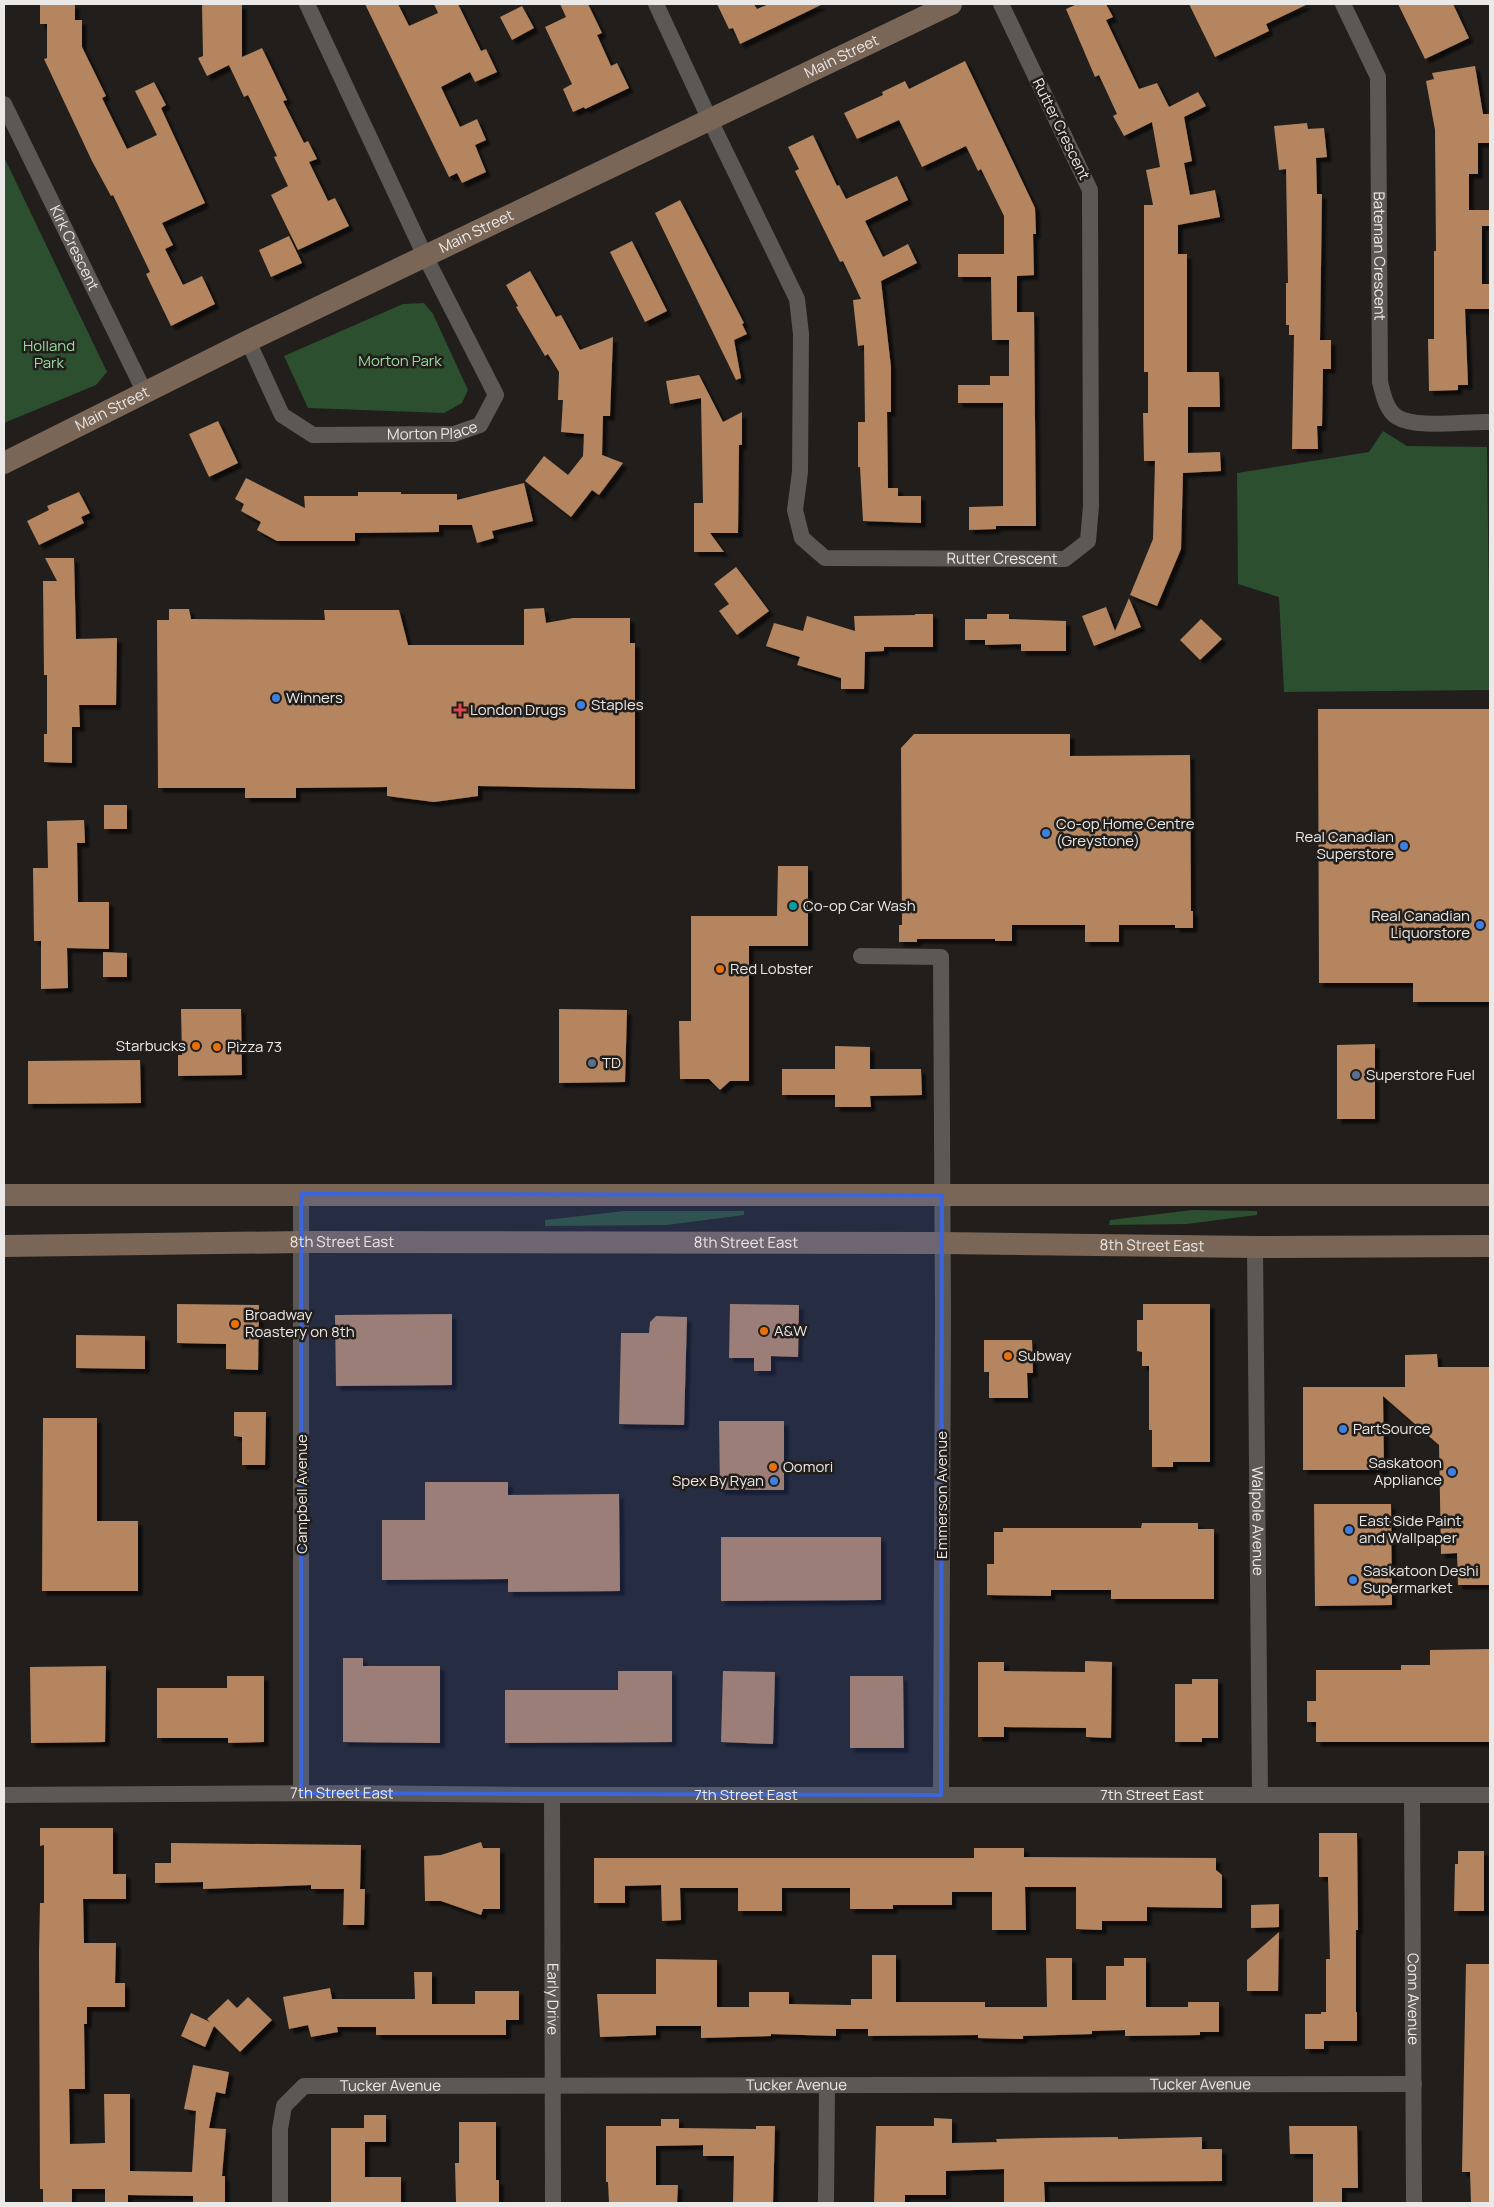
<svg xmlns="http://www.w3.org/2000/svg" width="1494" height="2207" viewBox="0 0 1494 2207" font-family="Manrope,sans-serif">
  <defs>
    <filter id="shadow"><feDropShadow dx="4.5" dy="4.5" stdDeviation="1" flood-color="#0009"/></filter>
  </defs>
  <rect width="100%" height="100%" fill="#211e1b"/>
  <path fill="#2b4f2f" d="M4 157 107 372 96 385 4 423Z
    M424 303 433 314 468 390 462 403 444 413 308 408 284 356 403 304Z
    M1383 431 1407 446 1487 447 1490 690 1284 692 1279 597 1238 584 1237 473 1369 452Z
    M1192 1210 1257 1211V1215L1187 1224 1109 1225 1110 1220Z
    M624 1211H744V1215L667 1225 545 1226V1220Z"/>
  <path fill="#b4855f" filter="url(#shadow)" d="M40 4H75V20H82V47L106 96 102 98 127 149 157 135 135 91 154 82 166 105 161 108 205 203 162 223 173 245 165 249 183 285 202 276 215 304 171 326 146 274 150 272 113 195 111 196 92 161 44 59 47 58V24H40Z
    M202 4H242V57L262 48 287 100 283 101 304 143 308 141 317 159 309 162 328 201 335 198 349 226 298 250 271 195 288 186 274 157 277 156 248 95 244 97 229 65 207 76 198 58 203 56Z
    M365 4H398L409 26 438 13 434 4H458L481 51 486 49 497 72 475 82 470 72 441 87 460 127 477 119 486 140 475 145 486 172 462 183 457 173 449 177Z
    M560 4H588L602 33 597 35 611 66 617 63 629 88 585 109 584 107 573 112 563 89 572 84 545 27 566 17Z
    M717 4H754L757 9 769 4H823L740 44 733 28 729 29Z
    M1077 4H1106L1113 17 1106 20 1139 89 1157 83 1169 107 1198 92 1206 106 1184 117 1192 161 1184 163 1190 195 1215 190 1220 217 1178 225V254H1187V372H1219L1220 407H1188V453L1220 452 1221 471 1183 473 1181 549 1157 606 1130 595 1153 539 1155 461H1144L1143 413H1148V372H1144V205H1153L1146 170 1160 167 1152 122 1124 136 1113 116 1117 114 1099 75 1095 77 1066 9Z
    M1189 4H1308L1266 24 1269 31 1215 57Z
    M1398 4H1453L1469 38 1425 59Z
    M522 6 534 28 512 40 500 17Z
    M965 61 1035 208 1036 234H1033L1034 275 1017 276V312H1034L1036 526H996V529L969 530V507L1003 506V403H958V385H990V376H1009V340H992L991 277H958V254H1004V216L981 169 978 171 966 146 922 167 899 120 857 139 844 113 883 95 882 92 905 81 909 89Z
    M1475 66 1483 114H1490V143H1478V174H1469V210H1490V226H1482V284H1490V309H1465L1468 385H1458V390L1429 391 1428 339H1434V251H1436L1435 130 1426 81 1434 79 1432 73Z
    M1307 123 1308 129 1324 128 1327 157 1316 158 1317 194H1322L1320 340H1331V369H1323L1322 426H1317L1318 449H1292L1294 335H1289V325H1286V283H1288L1286 169 1279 170 1274 126Z
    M813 135 837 186 839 185 846 199 897 176 908 200 865 221 883 257 908 244 917 263 881 281 891 367V412H887L888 488H898V496H921V523L863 521 860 467H858V422H865L864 345 858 346 853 300 861 299 843 261 840 262 795 171 799 169 788 147Z
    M680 200 744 323 742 324 747 334 734 340 741 378 736 380 655 213Z
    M289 236 302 263 271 277 259 250Z
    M632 241 667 311 645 322 610 252Z
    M530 271 556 317 561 315 580 350 613 337 610 416H603L602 455 623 463 599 495 592 490 571 517 525 481 544 456 568 475 583 456 584 434 561 432 563 400H558L559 372 548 354 545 356 516 307 518 306 506 285Z
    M699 375 723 422 742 412V445H739L738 533H710L724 552H694V503H703L701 398 670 404 666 381Z
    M218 421 238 463 209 477 189 434Z
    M246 478 305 508 304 496H358V492H401V494H457V500L524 483 533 521 492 531 494 538 477 543 472 525H439V532L355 533V541H277L257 530 261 522 241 511 244 504 235 499Z
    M79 492 90 513 81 517 84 523 39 545 27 521 49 510 47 506Z
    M45 558H74L76 639 117 638 116 705H79L80 727H72V763L44 762V734H47V675H44L43 581H57Z
    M736 567 769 611 737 635 719 611 729 604 714 584Z
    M1129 598 1141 627 1094 646 1082 616 1106 607 1115 631Z
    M544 608 546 623 573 618H630V643H635V789L478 786V796L434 802 387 796V787L296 788V798H245V788H158L157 620H169V609H189L191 619 325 620 324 610H399L408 645H524V609Z
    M915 614H933V647H884V651L865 652 864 689H841V678L797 665 800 657 766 646 774 623 803 631 807 616 855 631 854 616 915 615Z
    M987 614H1009V619L1066 621V651H1021V644L985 645V640H965V619H987Z
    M1201 619 1222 639 1200 660 1180 640Z
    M1318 709H1490V1002H1413V983H1319Z
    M914 734H1070V756L1190 755 1191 911H1193V928H1175V925H1119V942H1085V925H1012V941H995V939H917V942H899V925H902L901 748Z
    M104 805H127V829H104Z
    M84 820 85 843H77L78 902H109V949L67 948 68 988 41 989V941H34L33 868H48L47 821Z
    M778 866H808V946H749V1081H730L720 1090 709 1079H680L679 1021H691V916H777Z
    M103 952 127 953V977H103Z
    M181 1009H241L242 1075 178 1076V1055H182Z
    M559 1009 627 1010 625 1082 559 1083Z
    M1375 1044V1119H1337V1045Z
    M835 1046 870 1047V1069H921L922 1095 870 1096 871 1107H835V1095H782V1069H835Z
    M140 1060 141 1103 28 1104V1061Z
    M177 1304 259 1305 258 1370 226 1369V1344L177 1343Z
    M730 1304 799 1305 798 1357 771 1356V1371H754V1358H729Z
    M1143 1304H1210V1462H1173V1467H1152V1430H1149V1366H1142V1352L1137 1351V1320H1143Z
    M452 1314V1385L336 1386 335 1315Z
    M656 1316 687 1317 684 1425 619 1424 621 1333H649L650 1322Z
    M76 1335 145 1336V1369L76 1368Z
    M984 1340H1032L1033 1373H1027L1028 1398H989V1372H984Z
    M1437 1354 1438 1367H1490V1585H1458L1457 1553 1441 1554 1439 1445 1383 1396 1384 1470H1303V1387H1405V1355Z
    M234 1412H266L265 1465H242V1437L234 1436Z
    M43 1418H97V1521H138V1591H42Z
    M719 1421H784V1490H720Z
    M425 1482H508V1495L619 1494 620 1591 508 1592V1579L382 1580V1520H425Z
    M1314 1504H1391L1392 1605 1315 1606Z
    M1142 1523H1198V1529H1214V1599H1111V1590H1051V1596L987 1595V1564H994V1532H1003V1528H1141Z
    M721 1537H881V1600L721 1601Z
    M1490 1649V1742H1316V1722H1307V1701H1316V1670H1401V1665H1430V1650Z
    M343 1658H363V1666H440V1743L343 1742Z
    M1085 1661 1112 1662 1111 1738 1086 1737V1728L1004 1727V1737H978V1662H1004V1671L1085 1672Z
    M106 1666 105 1742 31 1743 30 1667Z
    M618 1671H672V1742L505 1743V1690H618Z
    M723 1671 775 1672 773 1744 721 1742Z
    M227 1676H264V1742L228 1743V1738H157V1688H227Z
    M850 1676H903L904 1748H850Z
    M1192 1679H1218V1738H1202V1742H1175V1684H1192Z
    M40 1828H113V1874H126V1899H83L84 1943H116L115 1983H125V2007H87V2024H84L85 2089H69L70 2144 105 2143 104 2094H130V2171L192 2172 196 2111 184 2109 193 2065 229 2072 225 2094 216 2092 209 2128 226 2129 222 2176H225V2203H193V2196L128 2195V2203H105V2189H72V2203H43V2189H40L39 1952 40 1903H44V1845L40 1846Z
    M1319 1833H1357L1358 1930H1356V2012H1357V2041H1324V2049H1305V2014H1321V2012H1326V1959H1330L1328 1877H1319Z
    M481 1842 483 1848H500V1909H483L481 1915 441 1901H425L424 1856 441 1855Z
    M171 1843 361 1845 360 1889H365L364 1925H343L344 1889H311V1885L203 1889V1882L155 1883V1863H171Z
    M974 1848H1024V1857L1216 1858V1870L1222 1875V1908L1147 1907V1921H1102V1930L1076 1929V1887H1025L1026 1930H992V1892H952V1905H893V1909H850V1888H782V1911H738V1888H680L681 1920 662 1921 661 1885 625 1886V1903H594V1858H974Z
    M1458 1851H1484V1911H1454L1455 1864H1458Z
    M1279 1904V1927L1251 1928V1905Z
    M1279 1932 1278 1991H1247V1960Z
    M872 1955H896V2002H985V2007H1047L1046 1958H1072V2000H1106V1966H1124V1958H1146V2007H1188V2002H1219V2032H1200V2035L1125 2036V2030L1092 2031V2034L1023 2036V2039L978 2038V2035L868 2036V2029H836V2036L771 2034V2036L701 2038V2026H656V2035L600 2037 597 1994H656V1959L717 1960V2007H749V1992H789V2004L851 2005V1999H872Z
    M1466 1964H1490V2202L1471 2203 1470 2172H1462Z
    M414 1972H432V2004H475V1991H519V2020H506V2035H376V2027H337L338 2032 311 2037 308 2025 289 2029 283 1997 330 1988 332 1999H415Z
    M248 1997 272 2020 240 2052 214 2026 205 2047 181 2036 191 2013 210 2022 207 2019 228 1999 237 2008Z
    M364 2115H386V2142H365V2177H401V2203H331V2128H364Z
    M934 2118 952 2119V2143L997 2142 996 2139 1040 2138 1118 2137V2139L1202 2137V2149H1222V2181L1044 2182 1045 2203H1004V2169L946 2171V2195H905V2203H874L876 2126H934Z
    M661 2119H679V2128L756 2129V2126H775L773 2203H733L734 2156H703V2145L656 2146V2185H678L677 2203H609L608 2182H606V2126H661Z
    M459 2122H496V2180H499V2203H456L455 2163H459Z
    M1289 2126H1357L1358 2188H1342V2203H1313V2154H1290Z"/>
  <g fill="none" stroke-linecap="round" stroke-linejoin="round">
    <g stroke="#5c5855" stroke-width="16">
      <path id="s1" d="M656 4 709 118 797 299 801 334 800 472 795 510 802 538 825 558 1065 559 1088 541 1091 506 1090 190 1001 4"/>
      <path id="s2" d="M1343 4 1378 77 1380 382C1383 394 1386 410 1397 417 1416 429 1466 421 1490 422"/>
      <path id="s3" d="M4 104 144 391"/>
      <path id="s4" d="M248 341 282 415 313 435 454 434 480 425 496 395 425 256 307 4"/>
      <path d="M861 956 941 957 943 1312 941 1795"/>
      <path d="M301 1194V1793"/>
      <path id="s5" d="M1255 1247 1260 1795"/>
      <path id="s6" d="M4 1795 343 1793 527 1795H1490"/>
      <path id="s7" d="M552 1795 553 2203"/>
      <path id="s8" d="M1412 1795 1414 2203"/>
      <path id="s9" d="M280 2203V2129L284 2106 304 2086 1414 2084"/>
      <path d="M826 2203 827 2086"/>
    </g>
    <g stroke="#7a6657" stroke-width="22">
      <path id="s10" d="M4 463 248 341 951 4"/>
      <path d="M4 1195H1490"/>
      <path id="s11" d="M4 1246 302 1242 942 1243 1255 1247 1490 1246"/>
    </g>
  </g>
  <path fill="#3c65da" fill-opacity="0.2" stroke="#3c65da" stroke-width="4" stroke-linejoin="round" d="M301 1194 942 1195 941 1795 301 1793Z"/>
  <g fill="#3f7fe0" stroke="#211e1b" stroke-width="2">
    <circle cx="276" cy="698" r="5"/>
    <circle cx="581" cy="705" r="5"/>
    <circle cx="1046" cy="833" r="5"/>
    <circle cx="1404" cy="846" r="5"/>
    <circle cx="1480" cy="925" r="5"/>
    <circle cx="1343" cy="1429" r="5"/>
    <circle cx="1452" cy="1472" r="5"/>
    <circle cx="774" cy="1481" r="5"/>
    <circle cx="1349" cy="1530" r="5"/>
    <circle cx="1353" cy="1580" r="5"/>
  </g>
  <path fill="#e0444e" stroke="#211e1b" stroke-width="2" d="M457.5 702.5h5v5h5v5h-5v5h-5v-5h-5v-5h5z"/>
  <circle fill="#0f9aa8" stroke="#211e1b" stroke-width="2" cx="793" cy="906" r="5"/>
  <g fill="#e8710a" stroke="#211e1b" stroke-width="2">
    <circle cx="720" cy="969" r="5"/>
    <circle cx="196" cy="1046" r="5"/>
    <circle cx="217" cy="1047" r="5"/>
    <circle cx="235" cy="1324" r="5"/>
    <circle cx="764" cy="1331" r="5"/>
    <circle cx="1008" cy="1356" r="5"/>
    <circle cx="773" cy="1467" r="5"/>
  </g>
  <g fill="#5c6f8a" stroke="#211e1b" stroke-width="2">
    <circle cx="592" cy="1063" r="5"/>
    <circle cx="1356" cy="1075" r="5"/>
  </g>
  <g text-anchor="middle" stroke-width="5" stroke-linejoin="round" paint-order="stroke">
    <g font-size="15" fill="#ebe9e7" stroke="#211e1b">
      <text dy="5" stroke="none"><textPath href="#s10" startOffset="931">Main Street</textPath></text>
      <text transform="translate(1061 129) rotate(64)" y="5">Rutter Crescent</text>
      <text dy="5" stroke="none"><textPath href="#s10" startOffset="526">Main Street</textPath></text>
      <text dy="5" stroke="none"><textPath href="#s3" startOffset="160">Kirk Crescent</textPath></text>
      <text dy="5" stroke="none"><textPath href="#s2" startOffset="260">Bateman Crescent</textPath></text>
      <text dy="5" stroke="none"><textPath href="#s10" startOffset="121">Main Street</textPath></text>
      <text dy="5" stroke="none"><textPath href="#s4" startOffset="238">Morton Place</textPath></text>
      <text dy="5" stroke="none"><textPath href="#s1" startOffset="775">Rutter Crescent</textPath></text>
      <text dy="5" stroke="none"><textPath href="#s11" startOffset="338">8th Street East</textPath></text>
      <text dy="5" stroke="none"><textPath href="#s11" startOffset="742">8th Street East</textPath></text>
      <text dy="5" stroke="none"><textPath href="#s11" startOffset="1148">8th Street East</textPath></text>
      <text transform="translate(302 1494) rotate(-90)" y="5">Campbell Avenue</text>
      <text transform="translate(942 1495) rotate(-90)" y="5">Emmerson Avenue</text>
      <text dy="5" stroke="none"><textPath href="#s5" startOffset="274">Walpole Avenue</textPath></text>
      <text dy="5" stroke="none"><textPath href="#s6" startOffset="338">7th Street East</textPath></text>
      <text dy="5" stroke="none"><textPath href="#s6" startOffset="742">7th Street East</textPath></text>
      <text dy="5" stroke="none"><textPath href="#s6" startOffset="1148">7th Street East</textPath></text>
      <text dy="5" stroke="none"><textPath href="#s7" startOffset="204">Early Drive</textPath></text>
      <text dy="5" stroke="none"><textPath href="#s8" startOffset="204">Conn Avenue</textPath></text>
      <text dy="5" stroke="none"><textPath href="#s9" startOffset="1022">Tucker Avenue</textPath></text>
      <text dy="5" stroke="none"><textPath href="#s9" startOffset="212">Tucker Avenue</textPath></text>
      <text dy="5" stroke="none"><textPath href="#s9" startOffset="618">Tucker Avenue</textPath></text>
    </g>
    <g font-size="15" fill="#99dc9f" stroke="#211e1b">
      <text x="49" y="351">Holland<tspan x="49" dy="17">Park</tspan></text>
      <text x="400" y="366">Morton Park</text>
    </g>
    <g font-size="15" fill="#ebe9e7" stroke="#211e1b" text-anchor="start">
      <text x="286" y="703">Winners</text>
      <text x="591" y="710">Staples</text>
      <text x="470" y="715">London Drugs</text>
      <text x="1056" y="829">Co-op Home Centre<tspan x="1056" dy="17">(Greystone)</tspan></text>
      <text x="1394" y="842" text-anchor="end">Real Canadian<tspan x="1394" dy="17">Superstore</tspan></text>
      <text x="803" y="911">Co-op Car Wash</text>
      <text x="1470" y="921" text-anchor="end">Real Canadian<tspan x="1470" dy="17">Liquorstore</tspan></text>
      <text x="730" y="974">Red Lobster</text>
      <text x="186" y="1051" text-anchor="end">Starbucks</text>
      <text x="227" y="1052">Pizza 73</text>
      <text x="602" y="1068">TD</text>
      <text x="1366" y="1080">Superstore Fuel</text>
      <text x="245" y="1320">Broadway<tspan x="245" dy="17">Roastery on 8th</tspan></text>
      <text x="774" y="1336">A&amp;W</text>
      <text x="1018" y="1361">Subway</text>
      <text x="1353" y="1434">PartSource</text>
      <text x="1442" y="1468" text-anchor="end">Saskatoon<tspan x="1442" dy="17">Appliance</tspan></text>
      <text x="783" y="1472">Oomori</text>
      <text x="764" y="1486" text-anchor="end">Spex By Ryan</text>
      <text x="1359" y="1526">East Side Paint<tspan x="1359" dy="17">and Wallpaper</tspan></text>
      <text x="1363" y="1576">Saskatoon Deshi<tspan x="1363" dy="17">Supermarket</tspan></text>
    </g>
  </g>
  <rect width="1494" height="2207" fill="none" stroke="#ebe9e7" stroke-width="10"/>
</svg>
